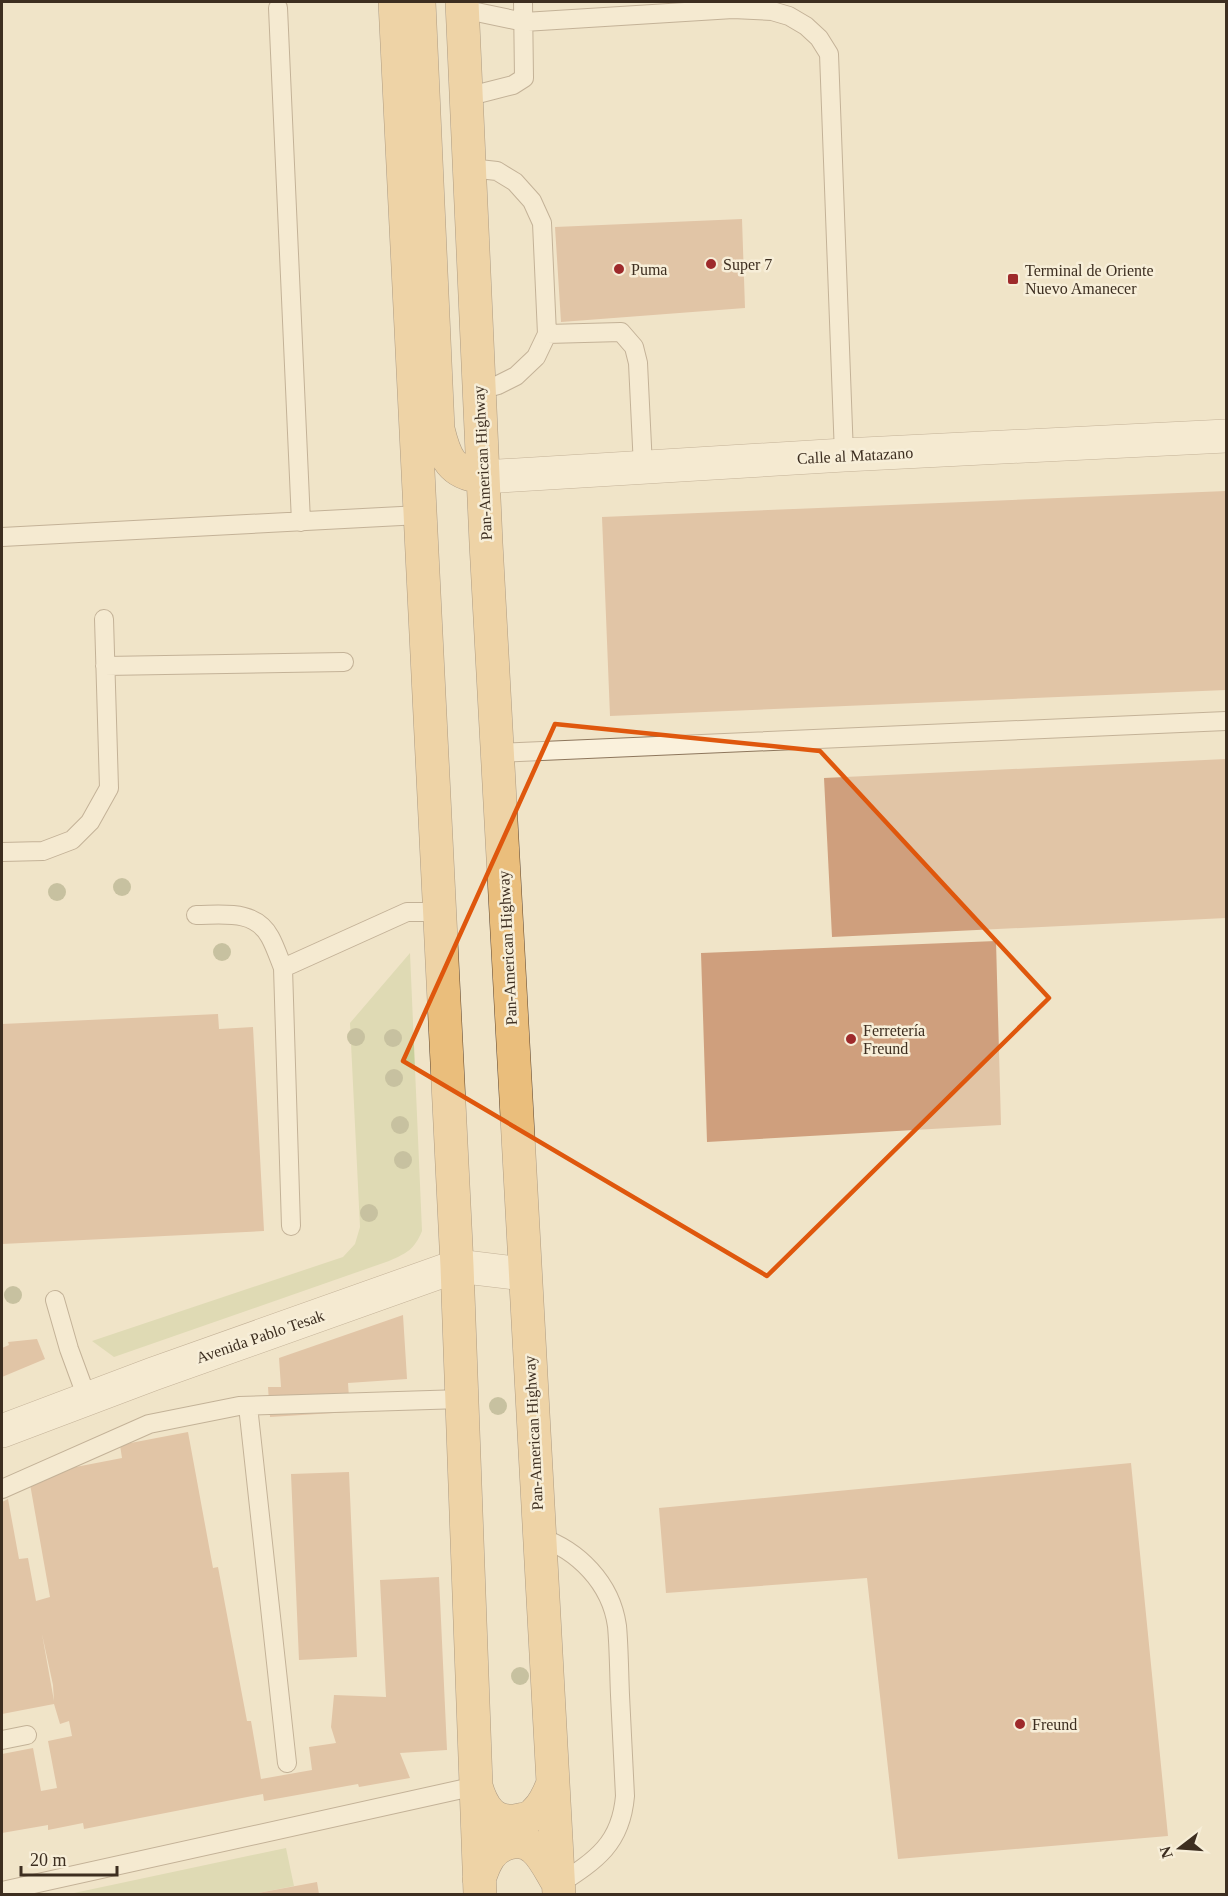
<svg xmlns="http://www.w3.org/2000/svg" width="1228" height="1896" viewBox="0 0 1228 1896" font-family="Georgia,serif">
  <rect width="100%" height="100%" fill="#f0e4c8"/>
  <path fill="#c9cf9b" d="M410 953 422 1231C414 1250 407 1253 389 1261L114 1357 92 1341 343 1257 355 1244 360 1227 350 1023Z
    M286 1848 294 1886 253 1894H74V1893Z"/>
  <path fill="#cf9f7d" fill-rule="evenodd" d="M742 219 745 308 561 322 555 227Z
    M1226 491V690L610 716 602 517Z
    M1226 759V918L832 937 824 778Z
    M996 941 1001 1125 707 1142 701 953Z
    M218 1014 219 1029 253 1027 264 1231 2 1244V1024Z
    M403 1315 407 1379 348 1383 350 1412 270 1417 268 1387H281L279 1358Z
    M37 1339 45 1359 2 1377V1348L9 1345 8 1342Z
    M188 1432 213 1568 218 1567 247 1721H251L261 1779 312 1770 309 1747 336 1743 331 1727 334 1695 386 1697 380 1580 439 1577 447 1750 400 1753 410 1778 359 1787 358 1784 264 1801 263 1794 84 1829 83 1823 48 1830V1825L2 1833V1754L33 1748 41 1791 57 1788 48 1741 72 1736 69 1721 60 1724 54 1704 2 1714V1502L8 1499 19 1559 28 1558 36 1601 50 1597 30 1484 55 1471 122 1458 120 1445ZM42 1634 53 1685 54 1701Z
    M1131 1463 1168 1836 898 1859 867 1578 666 1593 659 1508Z
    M349 1472 357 1657 299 1660 291 1474Z
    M317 1882 319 1894H258V1893Z"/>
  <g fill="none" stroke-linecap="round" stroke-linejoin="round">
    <defs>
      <path id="service" d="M278 8 301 522
        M462 9 524 22 733 9 772 11 789 16 806 26 819 38 829 54 844 455
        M466 97 513 85 524 78 523 2
        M470 168 497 171 515 182 532 201 542 223 547 334 536 357 516 376 498 385 479 390
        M547 334 621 332 634 347 638 363 643 467
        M2 537 420 515
        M105 666 344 662
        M497 753 1226 721
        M2 852 43 851 72 840 90 822 109 788 104 619
        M196 915C223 915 255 909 270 937 275 946 279 958 283 968L407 912H439
        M283 968 291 1226
        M55 1300 69 1349 87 1398
        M248 1406 287 1763
        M2 1489 149 1424 239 1406 462 1399
        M539 1537C578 1550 611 1583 617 1626 619 1648 619 1672 620 1695 622 1729 623 1762 625 1796 621 1844 596 1860 558 1885
        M2 1740 27 1735
        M2 1891 476 1786"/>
      <path id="minor" d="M483 477 844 455 1226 436"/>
      <path id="tertiary" d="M2 1431 153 1374 457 1266 524 1274"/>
      <path id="trunk" d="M395 2 457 1266 480 1894
        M419 2 438 429C445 458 451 474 483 477
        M462 2 486 543 559 1894
        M476 1786C482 1807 493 1826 519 1820 525 1819 532 1817 536 1812 545 1804 549 1793 553 1783
        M479 1879C482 1872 484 1864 489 1857 498 1843 520 1836 534 1848 544 1856 551 1872 558 1883"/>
    </defs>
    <use href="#service" stroke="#8d765c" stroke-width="20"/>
    <use href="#minor" stroke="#8d765c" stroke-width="34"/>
    <use href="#tertiary" stroke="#8d765c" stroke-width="34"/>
    <use href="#trunk" stroke="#5b4430" stroke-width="34"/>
    <use href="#service" stroke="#faf1dc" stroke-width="18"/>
    <use href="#minor" stroke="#faf1dc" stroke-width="33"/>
    <use href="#tertiary" stroke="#faf1dc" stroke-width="33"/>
    <use href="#trunk" stroke="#eabe7c" stroke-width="33"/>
  </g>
  <g fill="#96986f">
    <circle cx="122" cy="887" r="9"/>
    <circle cx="57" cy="892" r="9"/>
    <circle cx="222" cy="952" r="9"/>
    <circle cx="356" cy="1037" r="9"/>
    <circle cx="393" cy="1038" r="9"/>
    <circle cx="394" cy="1078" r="9"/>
    <circle cx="400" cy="1125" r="9"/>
    <circle cx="403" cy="1160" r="9"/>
    <circle cx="369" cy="1213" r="9"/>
    <circle cx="13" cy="1295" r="9"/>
    <circle cx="498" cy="1406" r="9"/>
    <circle cx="520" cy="1676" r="9"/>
  </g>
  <path d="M0 0H1228V1896H0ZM555 724 820 751 1049 998 767 1276 403 1061Z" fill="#f0e4c8" fill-opacity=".55" fill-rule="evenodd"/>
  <path fill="none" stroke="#df570d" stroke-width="4.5" stroke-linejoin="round" d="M555 724 820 751 1049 998 767 1276 403 1061Z"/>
  <g fill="#9e2a2b" stroke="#f7eed8" stroke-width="2">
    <circle cx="711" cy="264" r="6"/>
    <circle cx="619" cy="269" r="6"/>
    <rect x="1007" y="273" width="12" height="12" rx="3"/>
    <circle cx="851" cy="1039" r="6"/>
    <circle cx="1020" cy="1724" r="6"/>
  </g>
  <g text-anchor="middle" stroke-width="5" stroke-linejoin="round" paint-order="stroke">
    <g font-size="16" fill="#3d2e20" stroke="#f7eed8" text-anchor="start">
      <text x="723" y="270">Super 7</text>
      <text x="631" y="275">Puma</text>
      <text x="1025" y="276">Terminal de Oriente<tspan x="1025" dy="18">Nuevo Amanecer</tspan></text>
      <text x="863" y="1036">Ferretería<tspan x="863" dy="18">Freund</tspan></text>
      <text x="1032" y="1730">Freund</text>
    </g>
    <g font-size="16" fill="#3d2e20" stroke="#f7eed8">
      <text transform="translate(855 455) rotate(-3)" y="6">Calle al Matazano</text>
      <text transform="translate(482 463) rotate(-93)" y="6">Pan-American Highway</text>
      <text transform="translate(507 948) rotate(-93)" y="6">Pan-American Highway</text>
      <text transform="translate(260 1336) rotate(-19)" y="6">Avenida Pablo Tesak</text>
      <text transform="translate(533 1433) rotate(-93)" y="6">Pan-American Highway</text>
    </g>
  </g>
  <rect width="1228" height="1896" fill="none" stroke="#3d2e20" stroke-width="6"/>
  <g transform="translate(1180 1848) rotate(253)" stroke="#f7eed8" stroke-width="4.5" paint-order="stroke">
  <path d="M0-4.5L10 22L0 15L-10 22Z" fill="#3d2e20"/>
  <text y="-9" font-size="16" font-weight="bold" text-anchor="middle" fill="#3d2e20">N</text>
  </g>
  <path d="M21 1866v9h96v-9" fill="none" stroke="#3d2e20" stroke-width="3"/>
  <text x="30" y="1866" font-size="18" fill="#3d2e20" stroke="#f7eed8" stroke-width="4.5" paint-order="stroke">20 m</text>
</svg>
